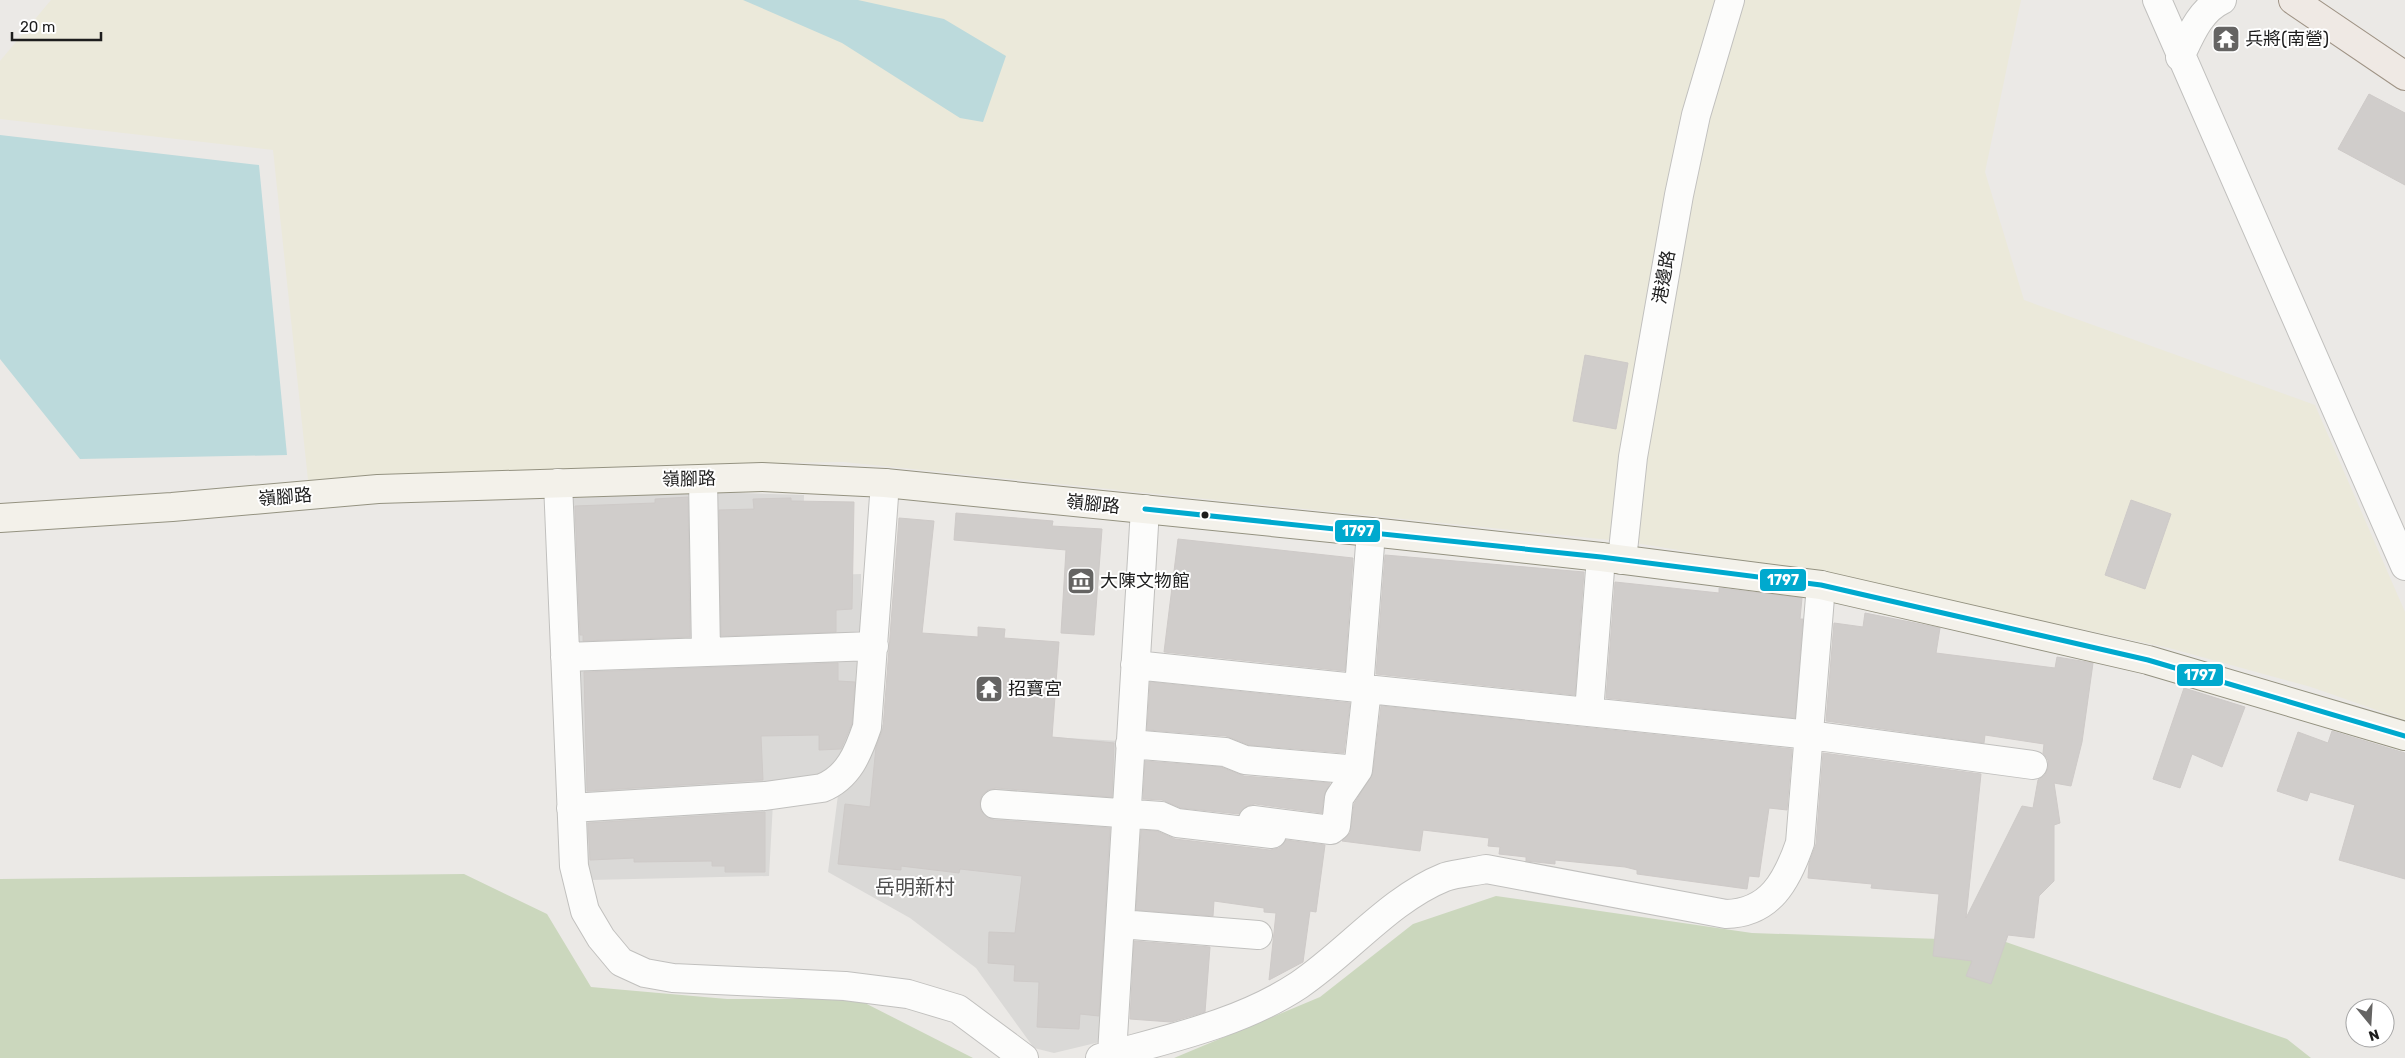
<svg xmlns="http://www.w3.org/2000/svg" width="2405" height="1058" viewBox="0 0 2405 1058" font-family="Rubik,'Noto Sans TC',sans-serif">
  <rect width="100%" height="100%" fill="#ebe9e6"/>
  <path fill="#dad9d7" d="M709 492 804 495 802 576 861 574V657L855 722 946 731 1120 741 1104 1041 1054 1053 1034 1048 976 968 910 918 828 872 838 795 773 803 769 876 590 880 587 855 571 498Z"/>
  <path fill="#ebe9da" d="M51 0H2021L1985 172 2024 300 2315 405 2405 612V720L2311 687 2169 648 1826 574 1629 542 843 462 657 465 468 474 361 476 308 480 273 150 0 119V61Z"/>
  <path fill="#cbd7bd" d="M464 874 547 914 591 987 727 999H857L973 1058H0V879Z
    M1496 896 1752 933 2003 941 2287 1039 2311 1058H1174L1320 997 1413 924Z"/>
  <path fill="#bcdadc" d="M743 0H858L944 19 1006 56 983 122 960 118 842 43Z
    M0 135 259 165 287 455 80 459 0 359Z"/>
  <path fill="#d0cdcb" stroke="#cecac8" d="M2369 94 2405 113V185L2338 149Z
    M1585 355 1628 363 1616 429 1573 421Z
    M688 497 690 637 583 641V635H580L575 506 655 503V499Z
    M791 498V501L854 502 852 609 836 610V632L721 636 719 510 754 509 753 499Z
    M2131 500 2171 514 2145 589 2105 575Z
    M956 513 1053 521 1052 526 1102 529 1094 635 1061 633 1066 550 954 540Z
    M899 518 934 521 922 633 978 637V627L1005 629 1004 638 1059 642 1052 737 1114 743 1112 797 996 788 988 790 982 795 980 802 981 811 987 817 994 820 1110 828 1099 1016 1080 1014 1079 1029 1037 1027 1039 982 1014 981 1015 965 988 963 989 932 1015 933 1022 876 960 869 959 873 901 866V870L838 864 845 804 870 807 876 747 883 728Z
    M1178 539 1353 558 1345 671 1164 652Z
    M1385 555 1584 572 1575 695 1376 674Z
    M1615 582 1719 593V588L1802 598 1800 619H1803L1795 718 1606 698Z
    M1865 613 1940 628 1936 653 2055 668 2057 657 2093 663 2082 742 2071 786 2054 783 2060 823 2054 825V881L2039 896 2034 938 2008 935 1991 984 1966 976 1972 961 1933 956 1939 894 1871 888 1872 884 1808 878 1809 863 1816 844 1823 753 1981 774 1966 918 2022 806 2033 808 2038 780 2045 775 2048 768V760L2043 753 2044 744 1985 735 1984 743 1826 721 1834 623 1863 627Z
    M838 663V681L855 682 852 724 841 749 819 750V735L761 736 763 780 587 791 584 672Z
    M1150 682 1350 703 1344 753 1249 745 1226 736 1147 730Z
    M2184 688 2245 707 2222 767 2192 754 2180 788 2153 779Z
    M1381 706 1792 749 1787 810 1769 808 1759 877 1749 876 1747 889 1637 874V870L1625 867 1555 860V864L1526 861V857L1499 854 1500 847 1488 846 1489 838 1423 830 1420 851 1342 841 1350 833 1354 804 1373 772Z
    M2332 731 2405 753V879L2339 860 2355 805 2310 792 2307 801 2277 791 2298 732 2328 743Z
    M1145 761 1221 767 1244 776 1330 783 1324 796 1322 813 1255 804 1247 806 1239 814 1181 808 1162 800 1143 799Z
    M765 812V872H725V866H712V861L634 862V858L590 860 588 823Z
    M1141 830 1157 831 1175 839 1270 850 1279 848 1286 840 1325 845 1316 912 1310 911 1303 962 1269 980 1276 913 1264 912V908L1214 901 1213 916 1136 910Z
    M1134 941 1210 947 1205 1012 1171 1022 1130 1019Z"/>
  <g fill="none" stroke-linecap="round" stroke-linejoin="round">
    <defs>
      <path id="street" d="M2157 0 2405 566
        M2180 57C2190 36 2200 10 2222 0
        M703 479 706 652
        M558 483 574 866 585 911 601 938 621 962 645 973 673 978 845 986 908 994 958 1009 1024 1058
        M1622 560 1633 457 1679 195 1696 115 1730 0
        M565 657 874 646
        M1135 665 1810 735 2033 765
        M1359 688 1371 532
        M1589 712 1601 557
        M1130 744 1225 752 1245 760 1358 770 1367 689
        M995 804 1161 816 1177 823 1272 834
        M571 808 765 796 822 788C849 777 858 753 867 727L885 483
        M1253 820 1331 830 1336 826 1339 798 1358 770
        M1120 924 1258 935
        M1112 1054 1145 509
        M1100 1058C1167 1039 1240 1024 1299 985 1348 952 1390 899 1445 877 1458 873 1473 872 1486 869L1726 914C1770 913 1787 881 1800 843L1821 585"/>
      <path id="secondary" d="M0 518 172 507 378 489 762 477 885 483 1371 532 1601 557 1821 585 2148 660 2405 736"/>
      <path id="primary" d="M2293 0 2405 76"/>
    </defs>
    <use href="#street" stroke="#c1c0be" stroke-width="30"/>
    <use href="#secondary" stroke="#949280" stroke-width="30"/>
    <use href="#primary" stroke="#9f9385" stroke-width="30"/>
    <use href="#street" stroke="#fcfcfb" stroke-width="28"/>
    <use href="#secondary" stroke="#f3f1ea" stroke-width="28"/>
    <use href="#primary" stroke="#efe9e4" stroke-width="28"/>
    <defs>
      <path id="bus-1" d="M1145 509 1601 557 1821 585 2148 660 2405 736"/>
    </defs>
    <use href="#bus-1" stroke="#fff" stroke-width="9"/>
    <use href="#bus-1" stroke="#00a9ce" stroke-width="5"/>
  </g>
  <defs>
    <symbol id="temple-square" viewBox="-11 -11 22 22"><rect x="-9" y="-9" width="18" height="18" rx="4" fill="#656463" stroke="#fff"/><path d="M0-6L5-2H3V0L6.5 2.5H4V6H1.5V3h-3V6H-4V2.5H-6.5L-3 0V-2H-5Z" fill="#fff"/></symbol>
    <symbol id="museum-square" viewBox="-11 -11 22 22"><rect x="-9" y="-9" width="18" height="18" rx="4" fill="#656463" stroke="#fff"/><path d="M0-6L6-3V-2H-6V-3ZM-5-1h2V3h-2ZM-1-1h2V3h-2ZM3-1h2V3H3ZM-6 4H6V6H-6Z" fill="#fff"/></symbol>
  </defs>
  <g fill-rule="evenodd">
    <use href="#temple-square" x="2210" y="23" width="32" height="32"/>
    <use href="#museum-square" x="1065" y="565" width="32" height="32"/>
    <use href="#temple-square" x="973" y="673" width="32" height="32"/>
  </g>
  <circle fill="#1d1d1d" stroke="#fff" stroke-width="2" cx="1205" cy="515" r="4.5"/>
  <g text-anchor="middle" stroke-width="4" stroke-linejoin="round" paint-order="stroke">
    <g font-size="18" fill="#1d1d1d" stroke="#fff" text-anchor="start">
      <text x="2245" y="45">兵將(南營)</text>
      <text x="1100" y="587">大陳文物館</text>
      <text x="1008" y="695">招寶宮</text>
    </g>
    <g font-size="18" fill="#1d1d1d" stroke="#fff">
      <text transform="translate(1664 277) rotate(-80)" y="6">港邊路</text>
      <text transform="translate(689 479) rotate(-1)" y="6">嶺腳路</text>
      <text transform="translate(285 497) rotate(-5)" y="6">嶺腳路</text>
      <text transform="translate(1093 504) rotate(6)" y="6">嶺腳路</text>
    </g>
    <g font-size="20" fill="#505050" stroke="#fff">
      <text x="915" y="894">岳明新村</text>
    </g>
  </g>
  <g stroke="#fff" stroke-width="2">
    <rect x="1334" y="519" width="47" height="24" rx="5" fill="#00a9ce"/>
    <rect x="1759" y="568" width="48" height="24" rx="5" fill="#00a9ce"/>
    <rect x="2176" y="663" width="48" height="24" rx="5" fill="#00a9ce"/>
  </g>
  <g font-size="14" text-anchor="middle" font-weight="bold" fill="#fff">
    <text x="1358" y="536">1797</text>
    <text x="1783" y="585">1797</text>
    <text x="2200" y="680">1797</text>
  </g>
  <g transform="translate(2370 1023) rotate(162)"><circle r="24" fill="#ffffff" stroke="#a5a5a5"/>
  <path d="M0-4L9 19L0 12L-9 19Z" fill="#656463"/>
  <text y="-8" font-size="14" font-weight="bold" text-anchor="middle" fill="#1d1d1d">N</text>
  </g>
  <path d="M12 32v8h89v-8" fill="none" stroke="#1d1d1d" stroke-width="2.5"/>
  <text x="20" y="32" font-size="15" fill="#1d1d1d" stroke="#ffffff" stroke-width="4" paint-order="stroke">20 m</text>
</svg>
